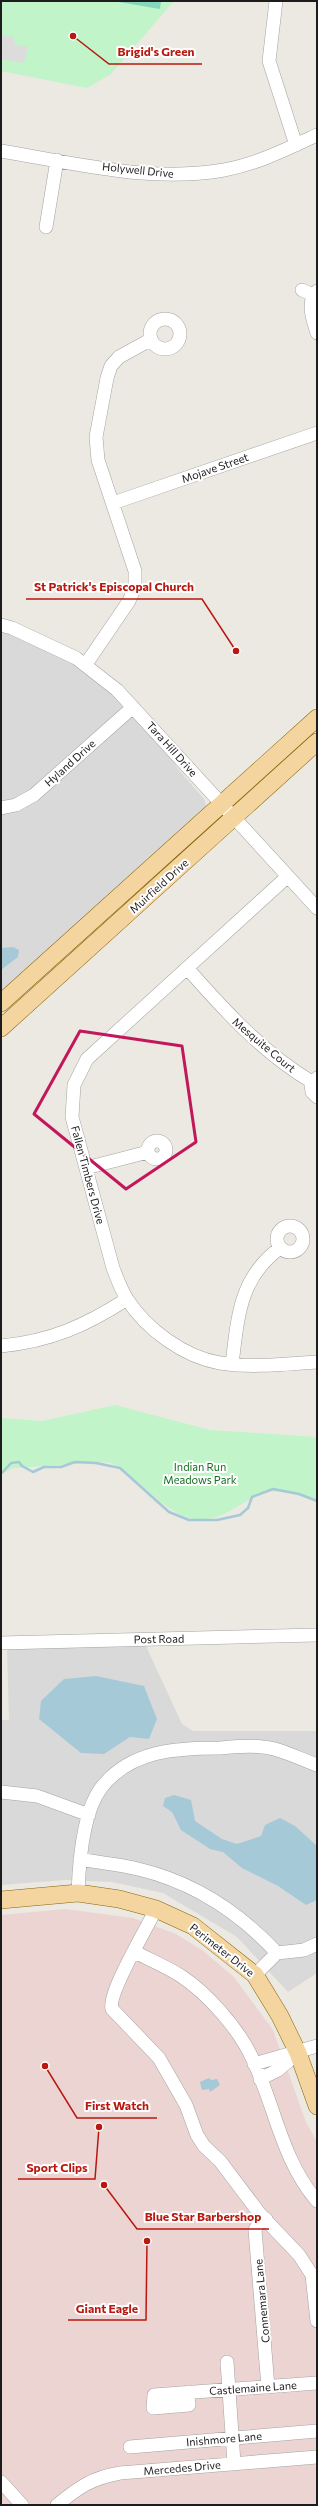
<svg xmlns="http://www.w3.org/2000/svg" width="318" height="2506" viewBox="0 0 318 2506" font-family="Commissioner,sans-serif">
  <rect width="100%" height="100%" fill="#ece9e2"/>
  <path fill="#dad9d9" d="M1 625 86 664 168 752 178 769 204 799 206 805 205 811 1 997Z
    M145 1644 182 1724 193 1731H317V1973L288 1992 237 1937 163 1893 112 1882 66 1880 1 1885V1720H9L7 1648Z"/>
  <path fill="#ecd4d2" d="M65 1909 133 1918 176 1934 202 1950 234 1977 273 2030 306 2122 317 2142V2505H1V1915Z"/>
  <path fill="#c1f4c8" d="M1 1H174L111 74 87 88 1 71Z
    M115 1405 210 1430 317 1437V1501C303 1496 278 1488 263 1493 237 1503 221 1525 190 1518 164 1512 136 1475 111 1463 105 1460 28 1468 13 1468L1 1474V1418L42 1421Z"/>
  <path fill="#85d6bb" d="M113 1H161L160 9Z"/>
  <path fill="#dcdcdc" d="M1 35 14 37 15 45 28 47 24 63 1 59Z"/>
  <path fill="#a5c9d7" d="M13 947 19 950 18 957 1 970V948Z
    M96 1676 144 1686 157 1719 149 1739 130 1737 104 1754 81 1753 39 1719 41 1701 64 1679Z
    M174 1795 191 1800 195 1821 222 1839 237 1844 261 1836 265 1825 280 1818 295 1826 317 1846V1900L306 1905 278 1886 242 1868 223 1852 210 1849 181 1830 172 1812 163 1806 165 1798Z
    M209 2078 211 2080 217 2079 220 2085 210 2092 209 2089 202 2090 200 2082Z"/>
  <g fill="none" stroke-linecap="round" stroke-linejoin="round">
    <path stroke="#a5c9d7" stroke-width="2.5" d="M1 1474 11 1463 19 1462 22 1466 33 1472 44 1467H61L75 1462 96 1463 120 1468 169 1512 189 1520H217L240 1515 248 1508 252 1497 273 1489 299 1494 317 1501"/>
    <defs>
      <path id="minor" d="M276 1 269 61 296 145
        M1 151C73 163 150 183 224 170 257 164 287 149 317 135
        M46 227 57 160
        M302 290 313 295
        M317 291C306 302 313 320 317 333
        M150 334a15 15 0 1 1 30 0a15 15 0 1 1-30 0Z
        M113 503 317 433
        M1 625 12 628 76 658 117 690 317 908
        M86 664 129 601 135 587V571L98 460 96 437 107 378 111 366 119 357 150 340
        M1 808 16 805 34 795 133 707
        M287 877 87 1059 74 1085 72 1117 113 1268C117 1278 121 1290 127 1299 146 1329 184 1357 220 1363 252 1368 285 1364 317 1362
        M187 968C225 1011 263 1053 312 1082
        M317 1078 311 1085 312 1092 317 1097
        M148 1150a9 9 0 1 1 18 0a9 9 0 1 1-18 0Z
        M86 1168 148 1152
        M277 1239a13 13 0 1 1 26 0a13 13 0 1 1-26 0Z
        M1 1346C51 1341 85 1326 127 1299
        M232 1364C238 1317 239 1278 280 1248
        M1 1643 317 1635
        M1 1792 37 1796 89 1815
        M80 1859C99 1863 119 1864 138 1869 193 1882 239 1912 277 1953
        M78 1893C79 1864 83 1812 101 1788 130 1750 177 1748 220 1748 234 1747 249 1745 262 1747 281 1748 299 1759 317 1765
        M156 1909C147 1928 107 1994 112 2009L159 2058 186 2105 197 2135 204 2146 220 2161 260 2214 299 2255 312 2275 317 2321
        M135 1952C150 1960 167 1967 181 1976 207 1993 239 2029 252 2058 275 2105 281 2159 317 2201
        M255 1975 277 1953 304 1950 317 1944
        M254 2064 317 2046
        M260 2079 278 2070 298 2053
        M266 2219 259 2223 255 2230 268 2387
        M227 2362 234 2463
        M188 2392 189 2405 153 2408 154 2395C208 2391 263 2387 317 2383
        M130 2447 317 2431
        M1 2482 22 2505
        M57 2505C79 2487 92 2478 120 2473L317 2457"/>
      <path id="major" d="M1 1003 317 718
        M1 1028 317 742
        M1 1900 78 1893 119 1899 156 1909 193 1926 255 1975 280 2016 298 2053 317 2106"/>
    </defs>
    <use href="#minor" stroke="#a3a3a3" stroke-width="14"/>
    <use href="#major" stroke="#88660b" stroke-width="18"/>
    <use href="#minor" stroke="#fff" stroke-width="13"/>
    <use href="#major" stroke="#f4d49f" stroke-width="17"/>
  </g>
  <path fill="none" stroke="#c2185b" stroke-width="3" stroke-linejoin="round" d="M80 1031 182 1046 196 1142 126 1189 34 1114Z"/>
  <g text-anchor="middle" stroke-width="4" stroke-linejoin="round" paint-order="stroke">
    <g font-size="11" fill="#1c1c1c" stroke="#fff">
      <text transform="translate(138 170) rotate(6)" y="4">Holywell Drive</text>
      <text transform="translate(215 468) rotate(-19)" y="4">Mojave Street</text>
      <text transform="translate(172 749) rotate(48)" y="4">Tara Hill Drive</text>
      <text transform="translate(70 763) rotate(-42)" y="4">Hyland Drive</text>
      <text transform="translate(159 886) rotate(-42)" y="4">Muirfield Drive</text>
      <text transform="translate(264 1045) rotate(40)" y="4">Mesquite Court</text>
      <text transform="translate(88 1175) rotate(75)" y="4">Fallen Timbers Drive</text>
      <text transform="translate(159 1639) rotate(-1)" y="4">Post Road</text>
      <text transform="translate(222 1950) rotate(38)" y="4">Perimeter Drive</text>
      <text transform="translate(262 2301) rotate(-95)" y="4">Connemara Lane</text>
      <text transform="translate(253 2388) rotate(-4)" y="4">Castlemaine Lane</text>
      <text transform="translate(224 2439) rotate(-5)" y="4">Inishmore Lane</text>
      <text transform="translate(182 2468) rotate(-5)" y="4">Mercedes Drive</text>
    </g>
    <g font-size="11" fill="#137020" stroke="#fff">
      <text x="200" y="1471">Indian Run<tspan x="200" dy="13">Meadows Park</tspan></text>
    </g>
  </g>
  <path fill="none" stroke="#b8180f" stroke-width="1.5" d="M73 36L109 64H202M236 651L202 599H26M45 2066L77 2118H157M99 2127L95 2179H18M104 2185L137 2229H269M147 2241L146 2320H68"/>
  <g fill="#b8180f" stroke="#fff" stroke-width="1.5">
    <circle cx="73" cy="36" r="4"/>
    <circle cx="236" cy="651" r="4"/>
    <circle cx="45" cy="2066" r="4"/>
    <circle cx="99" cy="2127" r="4"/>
    <circle cx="104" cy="2185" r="4"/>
    <circle cx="147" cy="2241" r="4"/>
  </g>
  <g font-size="12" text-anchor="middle" font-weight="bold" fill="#b8180f" stroke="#fff" stroke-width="4" stroke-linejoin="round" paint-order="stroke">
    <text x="156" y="56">Brigid's Green</text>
    <text x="114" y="591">St Patrick's Episcopal Church</text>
    <text x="117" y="2110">First Watch</text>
    <text x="57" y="2172">Sport Clips</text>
    <text x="203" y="2221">Blue Star Barbershop</text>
    <text x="107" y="2313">Giant Eagle</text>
  </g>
  <rect width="318" height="2506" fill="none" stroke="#1c1c1c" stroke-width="4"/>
</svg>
